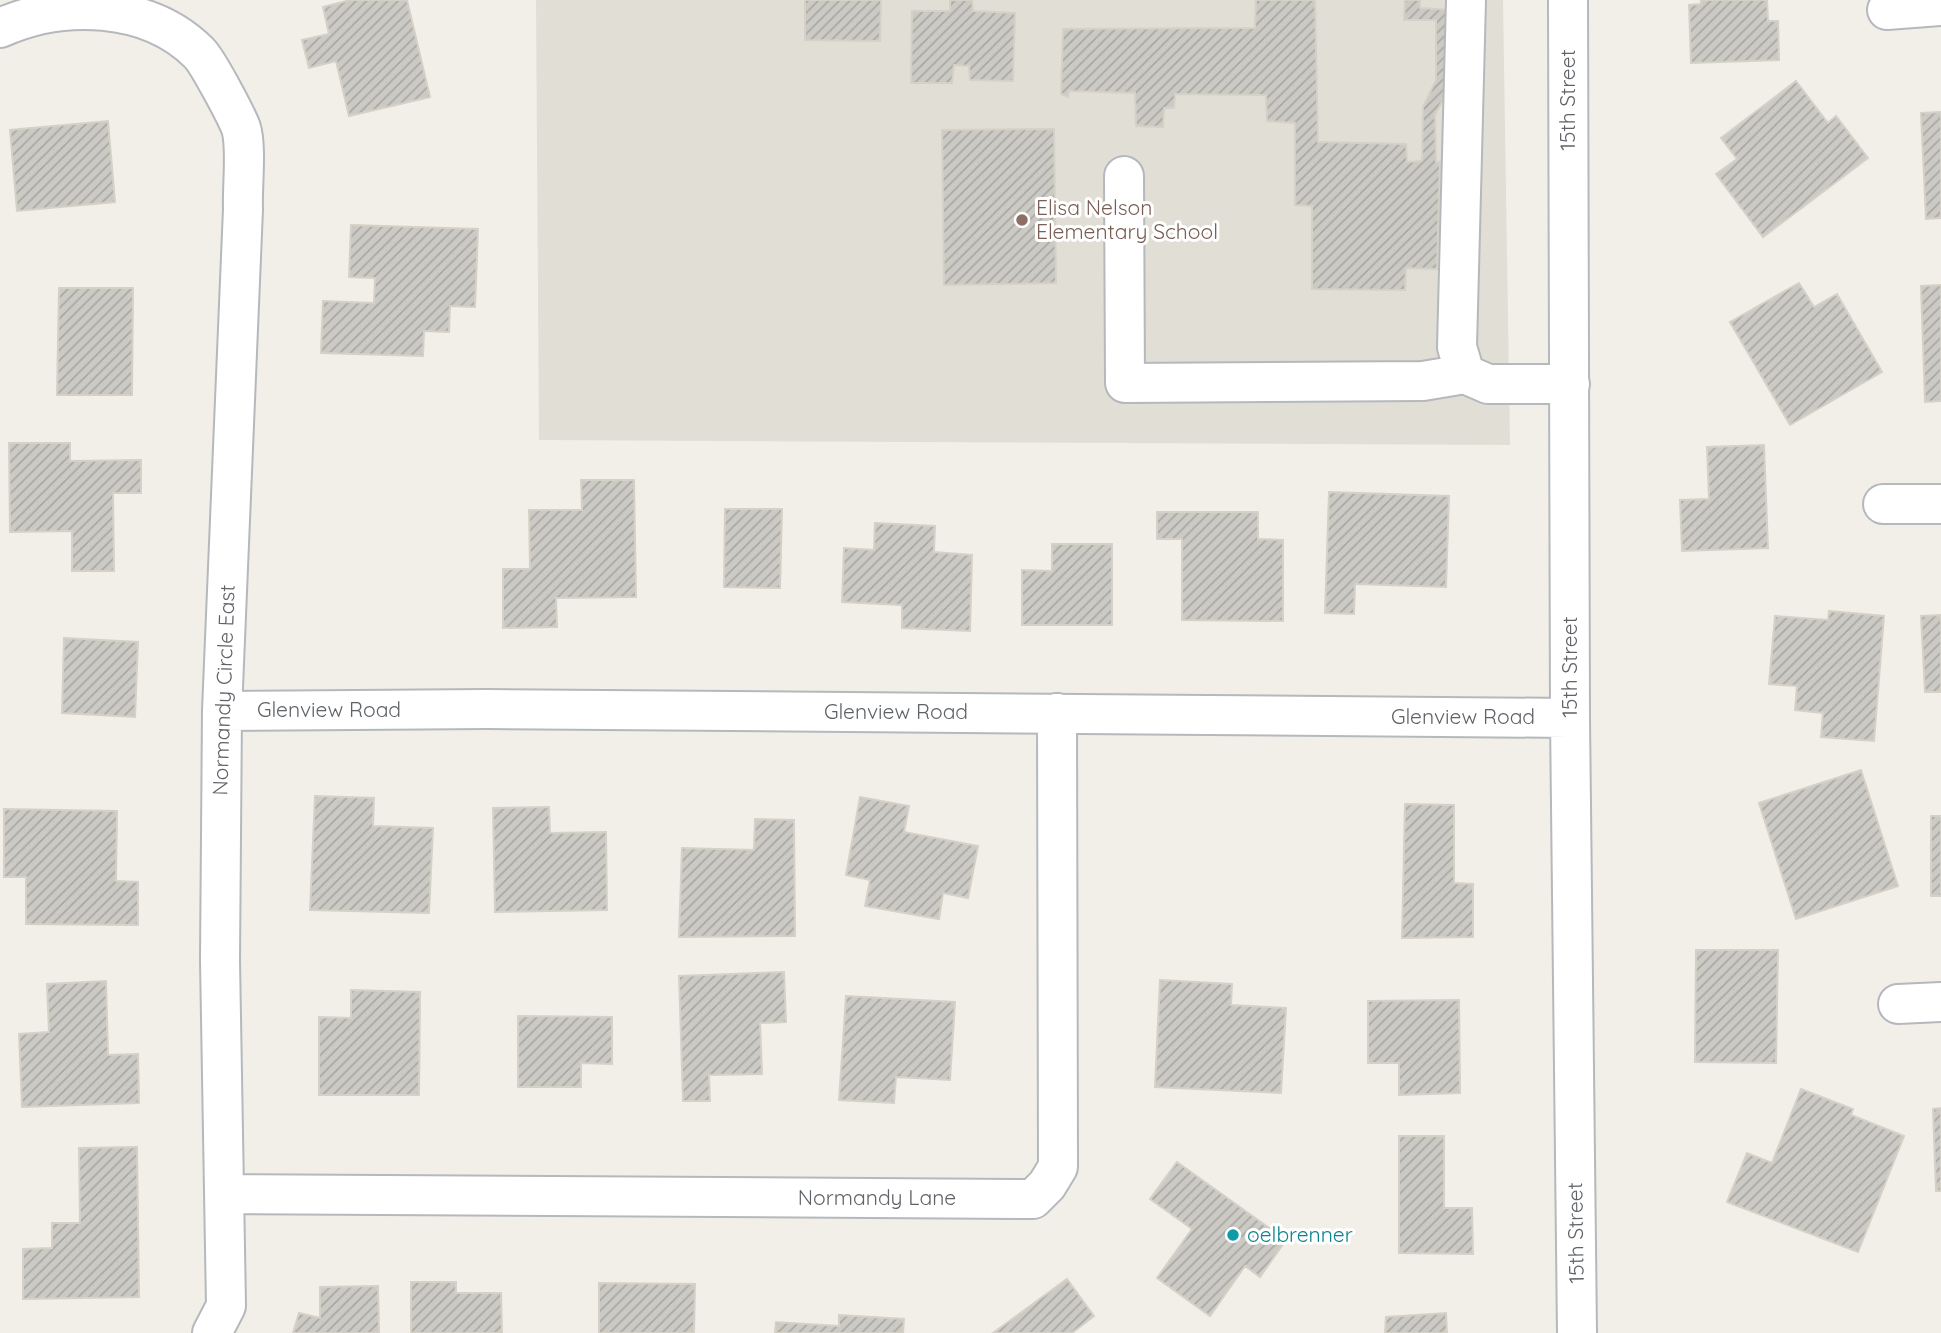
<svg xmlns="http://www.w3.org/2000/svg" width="1941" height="1333" viewBox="0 0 1941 1333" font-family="Quicksand,sans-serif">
  <defs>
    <pattern id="building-hatch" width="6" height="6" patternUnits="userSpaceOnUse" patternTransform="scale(1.75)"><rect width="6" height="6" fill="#cccac5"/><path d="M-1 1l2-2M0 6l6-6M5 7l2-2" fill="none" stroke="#a9a8a4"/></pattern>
  </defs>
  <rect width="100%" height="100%" fill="#f1efe8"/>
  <path fill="#e1ded6" d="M536 0H1503L1510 445 539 440Z"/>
  <path fill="url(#building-hatch)" stroke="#d6d1c6" stroke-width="2" d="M350 0H407L430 97 349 116 336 61 309 68 302 40 329 34 323 7Z
    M805 0H881L880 41 805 40Z
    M950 0H972L973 11 1015 13 1013 81 970 80 969 66 954 65 952 83H911L912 11H950Z
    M1256 0H1315L1318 142 1406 144 1407 162 1422 161 1423 107 1436 80V20H1404L1405 0H1420V8L1451 10 1449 88 1435 115 1436 162H1440L1437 269 1406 268 1405 290 1312 289V206L1295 205V123L1267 121 1266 95 1175 94 1174 108H1164L1163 127 1136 126 1135 93 1069 91 1068 97 1061 94 1063 29 1255 28Z
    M1701 0H1767L1768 21H1778L1779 60 1691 63 1689 5 1701 4Z
    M1796 81 1828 123 1836 116 1868 158 1763 237 1716 174 1737 159 1721 138Z
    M1941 112V218L1926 219 1921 113Z
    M108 121 115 202 17 211 10 130Z
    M1054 129 1056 283 944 285 942 130Z
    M351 225 478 229 475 307 450 306 449 332 424 331 423 356 321 353 323 301 374 303 375 278 349 277Z
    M1799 283 1814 307 1837 294 1882 372 1790 425 1730 322Z
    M1941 285V401L1925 402 1921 286Z
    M59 288H133L132 395H57Z
    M9 443H70V461L141 460V493H113L114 571H72V531L10 532Z
    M1764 445 1768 548 1682 551 1680 500 1709 499 1707 447Z
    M581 480H634L636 597 556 598 557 627 503 628V569H530L529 510H582Z
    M1329 492 1449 496 1446 587 1355 584 1354 614 1325 613Z
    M725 509H782L780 588 724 587Z
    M1157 512H1258V539L1283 540V621L1182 620V539H1157Z
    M875 523 935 526 934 552 972 555 970 631 902 628V605L842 602 844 548 874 550Z
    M1052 544H1112V625H1022V570L1052 571Z
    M1829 611 1884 616 1874 741 1821 737 1823 713 1795 710 1797 686 1769 684 1775 616 1828 620Z
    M1941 615V692H1925L1921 616Z
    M64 638 138 642 135 717 62 713Z
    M1861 770 1898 886 1796 919 1759 803Z
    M315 796 374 798 373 826 433 828 429 913 310 910Z
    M860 797 909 806 904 832 978 846 968 898 943 893 939 919 865 906 870 880 846 875Z
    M1405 804 1454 805V883L1473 884V937L1402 938Z
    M549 807 550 833 606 832 607 910 495 912 493 808Z
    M4 809 117 811 116 881 138 882V925L26 924V877H4Z
    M1931 816H1941V896H1931Z
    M755 819 794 820 795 936 679 937 682 848 754 850Z
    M1696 950H1778L1776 1063 1695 1062Z
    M784 972 786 1022 760 1023 762 1074 709 1075 710 1101H683L679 976Z
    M1160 980 1232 984 1231 1005 1286 1008 1281 1093 1155 1087Z
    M106 981 108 1055 138 1054 139 1103 22 1107 19 1034 49 1032 47 984Z
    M351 990 420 992 419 1095H319V1017L351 1018Z
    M846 996 955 1002 950 1080 896 1077 894 1103 839 1100Z
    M1459 1000 1460 1093 1399 1095V1063H1368V1001Z
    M518 1016 612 1017V1064L581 1063V1087H518Z
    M1801 1089 1853 1109 1851 1115 1904 1136 1858 1252 1727 1202 1747 1153 1772 1163Z
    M1941 1108V1191H1936L1933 1109Z
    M1399 1136H1444V1208H1472L1473 1254 1399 1253Z
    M137 1147 139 1297 23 1299V1249L52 1248V1223H80L79 1148Z
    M1177 1162 1286 1240 1260 1277 1245 1266 1210 1316 1157 1278 1192 1229 1150 1199Z
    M1067 1279 1094 1316 1072 1333H993Z
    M411 1282H456V1293H501L502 1333H411Z
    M599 1283 695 1284 694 1333H599Z
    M378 1286 379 1333H293L299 1313 320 1318V1287Z
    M1446 1313 1447 1333H1385L1386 1317Z
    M839 1315 904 1319 903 1333H775L776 1322 839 1326Z"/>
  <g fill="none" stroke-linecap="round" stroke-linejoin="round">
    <defs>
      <path id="minor" d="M1466 0 1457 347 1465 374 1488 384H1570
        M1568 0 1570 718 1577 1333
        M1887 10 1941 6
        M0 28C62 0 148 2 199 53 208 62 236 115 241 128 247 147 242 188 243 209L222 711 220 960 226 1306 212 1333
        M1124 176 1125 383 1423 381 1465 374
        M1883 504H1941
        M222 711 488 709 1570 718
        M1898 1004 1941 1002
        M226 1194 1033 1199 1047 1185 1058 1167 1057 713"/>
    </defs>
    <use href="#minor" stroke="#b5b8bc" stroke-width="42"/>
    <use href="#minor" stroke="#fff" stroke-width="38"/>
  </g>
  <circle fill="#8d6e63" stroke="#fff" stroke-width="2.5" cx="1022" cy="220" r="7"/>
  <circle fill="#0f9aa8" stroke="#fff" stroke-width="2.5" cx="1233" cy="1235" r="7"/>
  <g text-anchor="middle" stroke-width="6" stroke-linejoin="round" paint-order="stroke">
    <g font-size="21" fill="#5f6368" stroke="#fff">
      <text transform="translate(1568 100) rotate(-90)" y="7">15th Street</text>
      <text transform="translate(1570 667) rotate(-90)" y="7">15th Street</text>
      <text transform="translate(224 690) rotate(-88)" y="7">Normandy Circle East</text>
      <text x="329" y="717">Glenview Road</text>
      <text x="896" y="719">Glenview Road</text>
      <text x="1463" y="724">Glenview Road</text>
      <text x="877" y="1205">Normandy Lane</text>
      <text transform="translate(1576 1233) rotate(-91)" y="7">15th Street</text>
    </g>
    <g font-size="21" fill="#785e54" stroke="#fff" text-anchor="start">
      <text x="1036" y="215">Elisa Nelson<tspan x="1036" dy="24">Elementary School</tspan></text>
    </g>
    <g font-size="21" fill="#0d838f" stroke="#fff" text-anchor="start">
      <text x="1247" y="1242">oelbrenner</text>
    </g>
  </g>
</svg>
